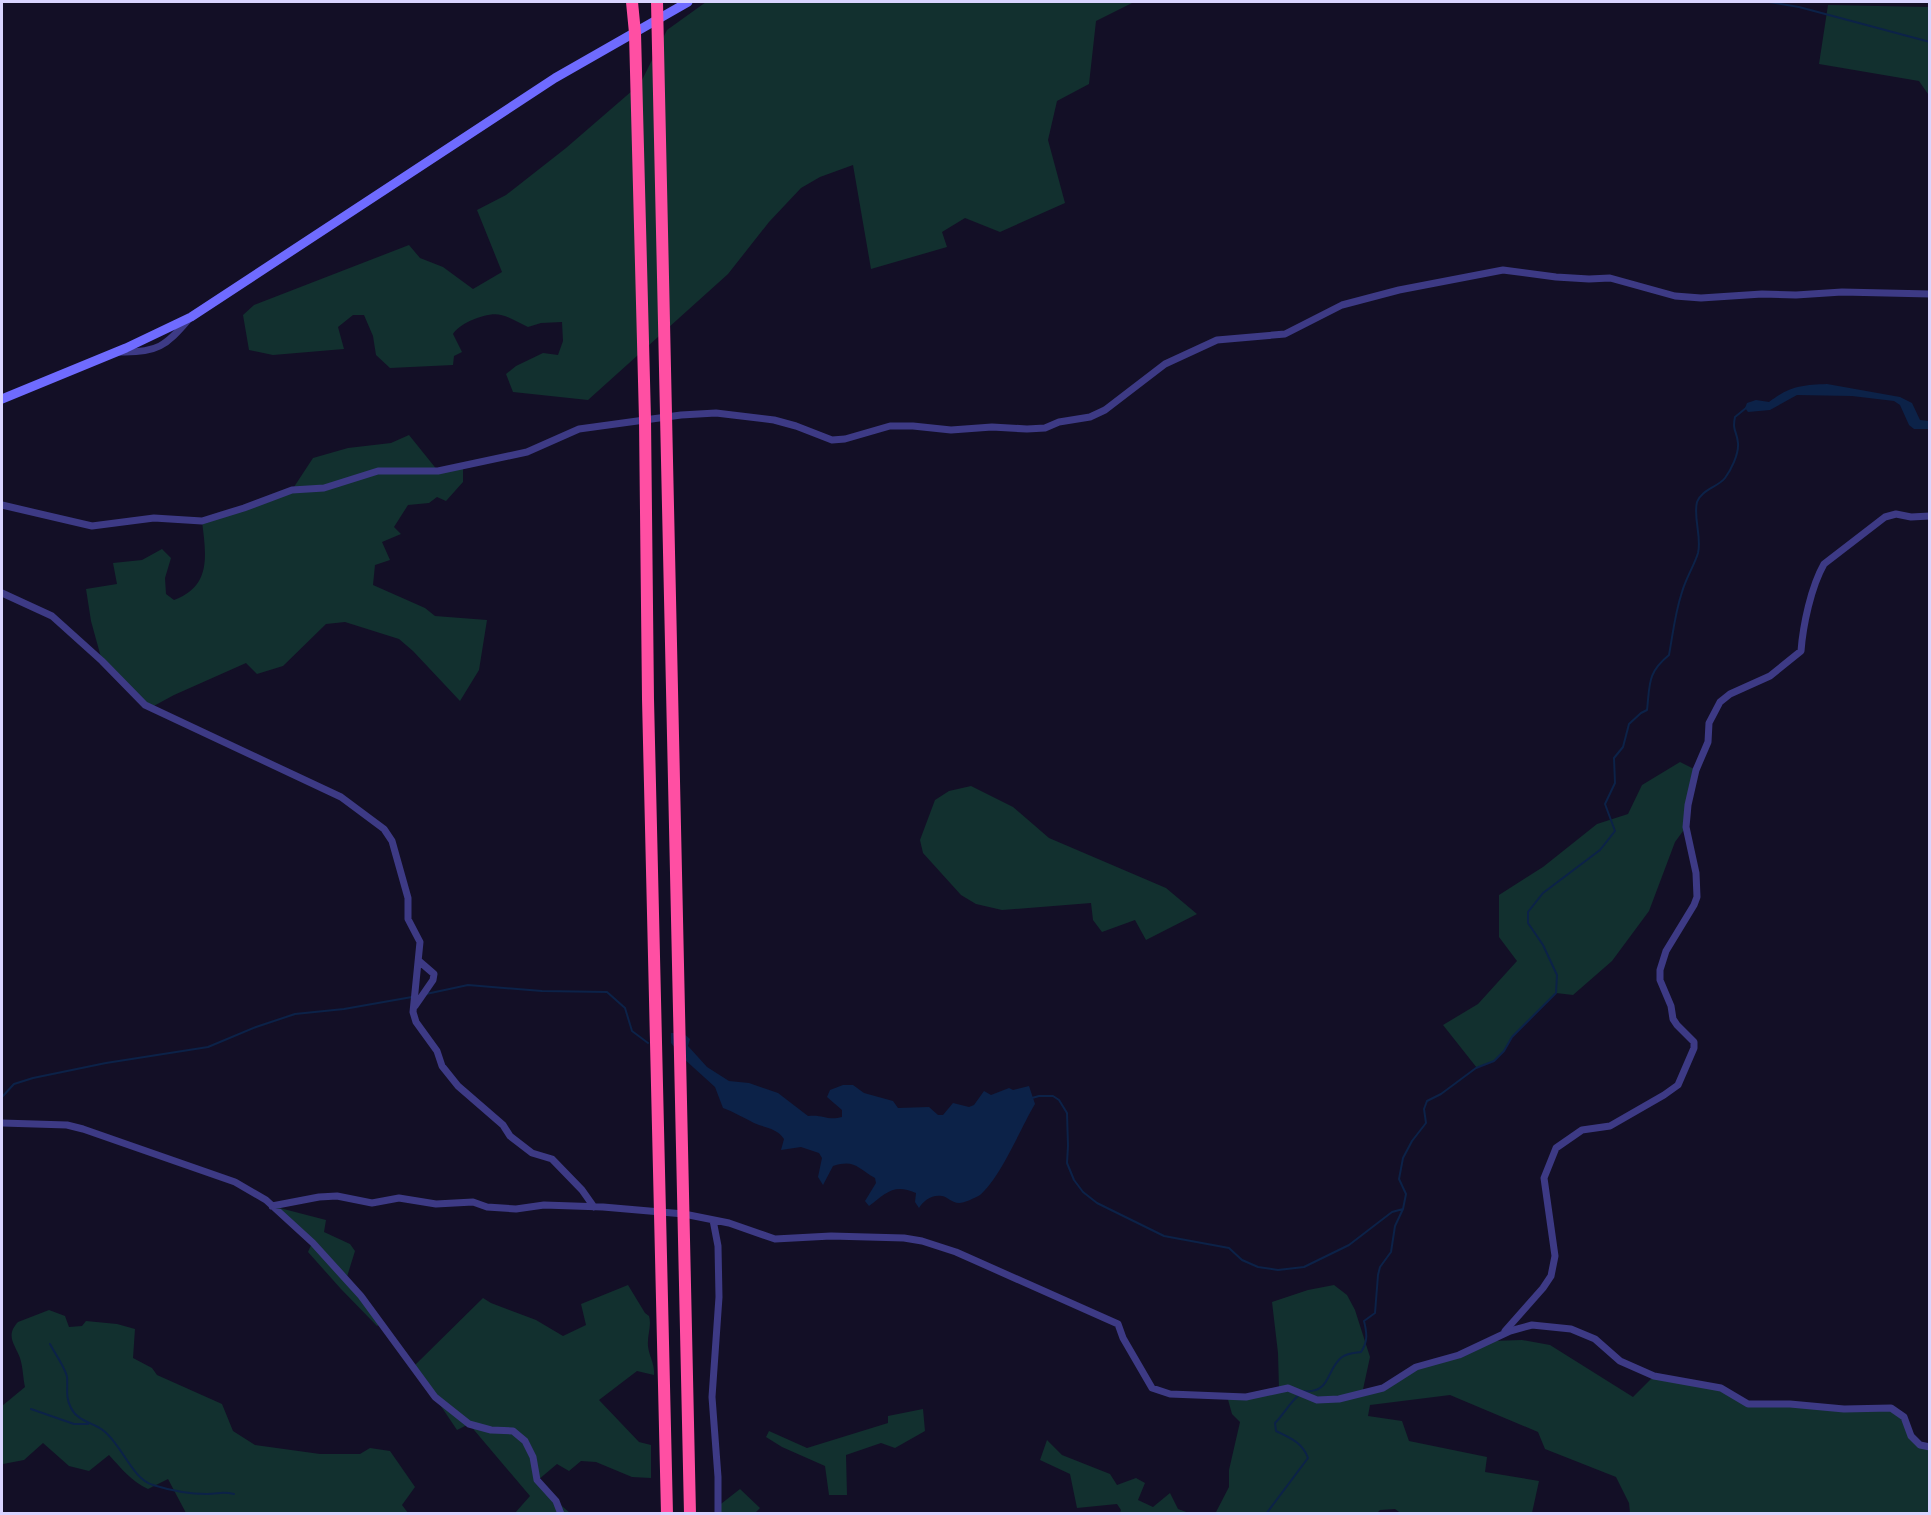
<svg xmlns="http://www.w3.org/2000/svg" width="1931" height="1515" viewBox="0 0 1931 1515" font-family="Raleway,sans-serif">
  <rect width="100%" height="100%" fill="#130f26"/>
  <path fill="#12302f" d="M706 2H1134L1096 21 1089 84 1057 101 1048 140 1065 203 1000 232 965 218 942 232 947 247 871 269 853 165 820 177 801 188 769 222 728 274 588 400 513 392 506 374 516 366 543 353 558 355 563 341 562 322 541 323 528 327C519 323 510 317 501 315 489 311 459 323 453 334L462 352 454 356 453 365 390 368 376 355 373 336 364 315H353L338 327 344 349 273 355 249 350 243 315 254 305 409 245 420 258 443 267 473 289 502 272 477 210 506 195 566 148 640 84 667 30Z
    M1828 5 1929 7V93L1928 94 1919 81 1819 64Z
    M409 435 438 471 463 466V482L446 501 437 497 429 503 408 505 394 527 401 534 382 542 390 560 375 565 373 585 425 608 435 616 487 620 479 670 460 701 413 651 399 639 345 622 326 624 283 666 257 674 246 663 174 695 150 708 102 661 91 621 86 589 117 584 113 563 142 560 162 549 171 558 165 578 166 594 174 600C212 586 206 555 202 521L292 490 313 458 348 448 391 443Z
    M1680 762 1696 770 1686 827 1675 842 1649 911 1612 961 1573 995 1556 993 1512 1037 1504 1051 1494 1061 1477 1068 1443 1025 1478 1004 1517 961 1499 937V895L1543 867 1597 824 1628 814 1642 785Z
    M971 786 1013 807 1049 838 1166 888 1197 914 1146 940 1135 920 1102 932 1093 920 1091 903 1002 910 976 904 961 895 923 853 920 840 935 800 949 791Z
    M272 1206 326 1220 324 1232 350 1244 355 1251 346 1280 382 1323 377 1326 341 1289 308 1252 312 1243Z
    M628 1285 645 1313 649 1316C652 1326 647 1335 648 1346 649 1356 655 1364 654 1375L637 1371 599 1400 639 1442 651 1445V1478L632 1477 596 1462 581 1461 569 1471 557 1464 538 1480 556 1501 570 1513H515L530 1496 469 1424 457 1430 414 1366 483 1298 491 1303 536 1320 563 1336 586 1325 581 1304Z
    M1334 1285 1347 1295 1355 1310 1370 1357 1362 1394 1383 1388 1416 1367 1492 1341 1522 1340 1550 1345 1633 1397 1654 1376 1721 1388 1748 1404 1891 1408 1904 1417 1920 1445 1929 1447V1513H1630L1629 1503 1616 1477 1545 1449 1538 1432 1450 1395 1370 1405 1368 1416 1402 1421 1409 1441 1487 1457 1485 1472 1539 1481 1532 1513 1402 1514 1395 1509 1380 1510 1376 1514H1215L1229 1487V1470L1240 1422 1232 1414 1227 1396 1246 1397 1279 1389 1278 1353 1272 1302 1308 1290Z
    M49 1310 65 1316 69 1327 82 1326 86 1321 117 1324 135 1329 133 1358 152 1368 157 1375 222 1404 233 1431 255 1445 320 1454H360L370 1448 390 1451 415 1487 402 1505 408 1513H186L168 1479 148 1489C132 1482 121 1468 109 1455L89 1471 69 1466 43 1443 24 1460 3 1464 2 1406 25 1387C23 1378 23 1367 20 1358 15 1344 5 1336 18 1322Z
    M923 1409 925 1431 895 1448 881 1443 846 1455 847 1495H829L825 1466 782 1447 766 1437 769 1431 807 1448 888 1423V1416Z
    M1047 1440 1062 1455 1110 1474 1117 1485 1136 1478 1145 1483 1138 1500 1153 1507 1170 1493 1178 1509 1189 1513H1120L1121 1510 1117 1504 1077 1508 1070 1474 1040 1460Z
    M740 1489 760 1508 755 1513 720 1514 717 1507Z"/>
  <path fill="#0c2248" d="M1827 384 1900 397 1912 403 1920 420 1929 421V429H1914L1909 425 1900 405 1894 401 1852 396 1797 395 1770 410 1748 412 1745 408 1747 403 1756 400 1769 402C1790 386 1802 385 1827 384Z
    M671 1033H683L690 1039 688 1046 707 1067 729 1081 749 1083 778 1093 808 1116C823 1114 827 1121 842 1117V1110L827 1097 830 1090 843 1085H853L864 1093 893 1101 898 1108 929 1107 938 1115H943L953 1103 969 1107 974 1105 984 1091 991 1095 1009 1088 1013 1090 1029 1086 1035 1104C1020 1129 1001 1177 980 1195 975 1198 964 1203 959 1203 952 1203 948 1197 942 1196 932 1194 923 1201 919 1208L915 1202 916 1193C894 1183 886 1193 869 1206L865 1201 876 1183 875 1178C857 1168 855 1159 833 1166L823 1185 818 1177 822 1158 819 1153 801 1147 781 1150 784 1139C777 1128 765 1128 754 1123 744 1118 734 1112 723 1108L715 1087 683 1058 671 1043Z"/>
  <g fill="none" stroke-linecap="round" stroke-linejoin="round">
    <path stroke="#0c2248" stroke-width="2" d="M1769 2 1799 7 1930 42
      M426 994 468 985 542 991 607 992 625 1008 632 1031 648 1043
      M2 1097 14 1084 33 1078 106 1063 208 1047 256 1027 295 1014 344 1009 412 997
      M1032 1098 1039 1096H1053L1059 1100 1067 1113 1068 1146 1067 1163 1074 1180 1083 1192 1097 1203 1164 1236 1229 1248 1242 1260 1258 1267 1278 1270 1304 1267 1349 1245 1392 1212 1403 1209
      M50 1344C54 1352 66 1369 67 1377 68 1388 65 1397 71 1408 78 1422 93 1422 104 1431 122 1445 132 1479 153 1485 169 1490 191 1494 207 1494 219 1494 221 1491 234 1494
      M1304 1391C1331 1394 1326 1369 1342 1357 1348 1353 1355 1353 1361 1352 1368 1342 1367 1333 1364 1321L1375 1313 1378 1275 1380 1267 1391 1252 1395 1226 1403 1209 1406 1194 1399 1179 1403 1158 1412 1141 1426 1123 1424 1109 1427 1101 1441 1094 1476 1068 1494 1061 1504 1051 1512 1037 1556 993 1557 975 1543 945 1528 923V912L1543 893 1600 850 1615 831 1605 804 1615 783 1614 758 1623 747 1629 724 1641 713 1647 710C1650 684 1647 673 1669 655 1673 633 1675 613 1682 592 1686 578 1694 566 1698 553 1702 537 1693 518 1697 502 1701 490 1718 487 1725 478 1731 470 1739 454 1738 443 1737 431 1732 431 1735 417L1746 408
      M31 1409 74 1424H88
      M1266 1514 1308 1458C1302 1442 1290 1438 1276 1431L1275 1423C1284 1414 1290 1402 1300 1394"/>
    <path stroke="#3d3a85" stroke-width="7" d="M120 352C157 353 166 346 189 319
      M2 505 92 526 154 518 202 521 244 508 292 490 324 488 378 471H438L527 452 579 429 681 415 716 413 774 420 796 426 832 440 845 439 890 426H913L951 430 992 427 1027 429 1045 428 1059 422 1090 417 1105 410 1165 364 1217 340 1285 334 1342 305 1399 290 1503 270 1556 277 1589 279 1610 278 1675 296 1701 298 1762 294 1796 295 1842 292 1930 294
      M2 593 52 616 102 661 145 705 341 797 384 829 392 841 408 898V919L420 942 413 1012 416 1022 437 1051 442 1066 458 1086 503 1125 510 1136 532 1153 552 1159 582 1190 594 1207
      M415 1006 433 980 434 974 419 961
      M2 1123 67 1125 83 1129 235 1182 266 1200 313 1243 361 1296 435 1397 469 1424 491 1430 513 1431 525 1441 533 1457 537 1480 556 1501 561 1514
      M272 1206 319 1197 337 1196 372 1203 399 1198 436 1204 473 1202 487 1207 516 1209 544 1205 603 1207 684 1214 729 1223 775 1239 831 1236 904 1238 922 1241 956 1252 1118 1324 1123 1338 1152 1388 1170 1394 1246 1397 1288 1388 1317 1400 1339 1399 1383 1388 1416 1367 1459 1355 1510 1331 1532 1325 1571 1329 1595 1339 1620 1361 1654 1376 1721 1388 1748 1404H1790L1844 1409 1891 1408 1904 1417 1911 1436 1920 1445 1930 1447
      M713 1220 718 1246 719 1297 712 1397 718 1477V1514
      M1505 1331 1543 1288 1551 1276 1555 1256 1544 1178 1556 1148 1582 1130 1610 1126 1664 1095 1678 1085 1694 1048V1042L1677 1025 1673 1019 1671 1006 1660 980V970L1666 951 1694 905 1697 897 1696 873 1686 827 1688 805 1696 770 1708 742 1709 723 1720 702 1730 694 1770 676 1801 651C1803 625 1811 587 1824 564L1885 517 1896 514 1911 517 1930 516"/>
    <path stroke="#6f6bff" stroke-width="9" d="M2 399 126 348 191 317 555 78 688 2"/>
    <path stroke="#ff4fa3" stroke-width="12" d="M632 2 635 33 645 419 648 699 667 1514
      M657 2 690 1514"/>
  </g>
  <rect width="1931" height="1515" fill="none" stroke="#d9d4ff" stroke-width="6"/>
</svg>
